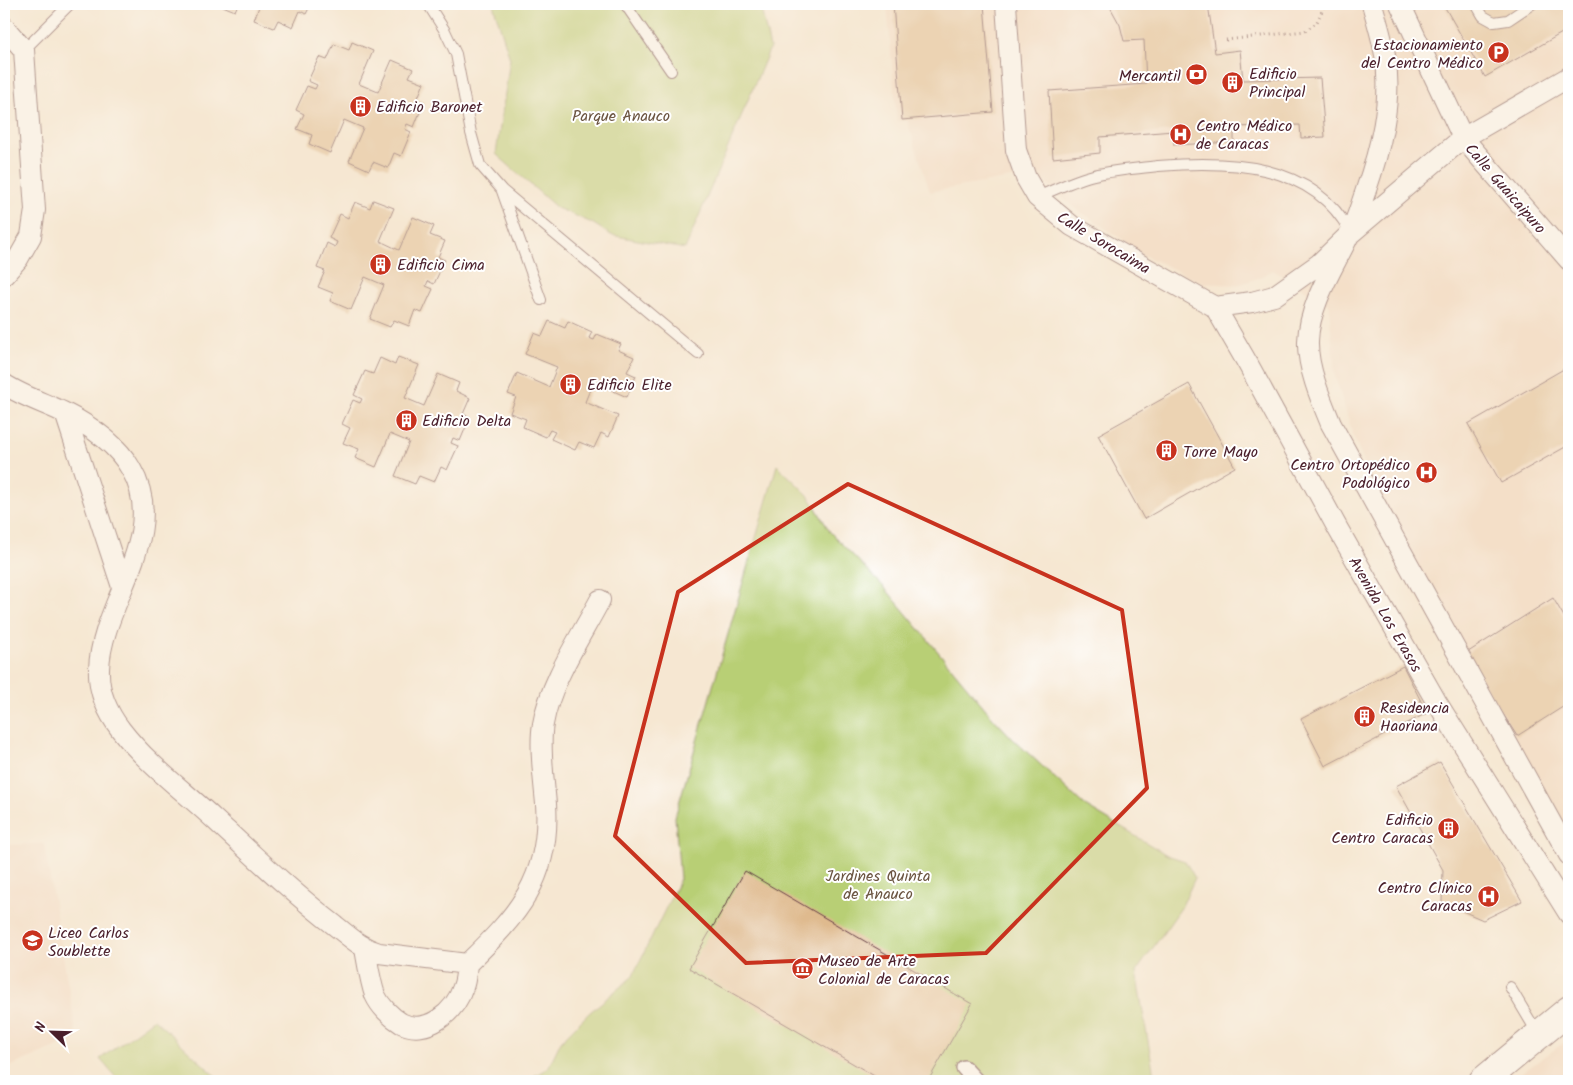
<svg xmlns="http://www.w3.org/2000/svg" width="1573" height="1085" viewBox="0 0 1573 1085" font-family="Kalam,sans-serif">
  <rect width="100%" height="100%" fill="#fff"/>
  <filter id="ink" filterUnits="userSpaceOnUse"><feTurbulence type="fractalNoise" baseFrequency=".02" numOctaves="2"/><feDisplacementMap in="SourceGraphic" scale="10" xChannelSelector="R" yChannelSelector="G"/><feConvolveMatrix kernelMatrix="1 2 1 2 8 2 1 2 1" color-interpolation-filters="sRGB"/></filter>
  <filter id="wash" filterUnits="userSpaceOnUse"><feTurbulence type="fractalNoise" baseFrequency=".0096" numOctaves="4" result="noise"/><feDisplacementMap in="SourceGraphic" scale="20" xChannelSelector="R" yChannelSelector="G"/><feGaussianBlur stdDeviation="1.12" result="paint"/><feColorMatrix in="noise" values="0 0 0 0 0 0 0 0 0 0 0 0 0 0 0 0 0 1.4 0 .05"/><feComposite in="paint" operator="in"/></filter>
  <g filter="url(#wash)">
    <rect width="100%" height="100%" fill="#f6e7d2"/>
    <path fill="#f1d5bd" d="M887 4H1569V847L1414 590 1354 437 1335 376 1329 305 1273 270 1261 277 1238 285 1203 283 1167 266 1137 252 1120 238 1071 205 1042 179 1039 173 930 192 907 120 897 121Z
      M44 844 77 1038 4 1069V845Z
      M1569 1039V1081H1510L1523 1072Z"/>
    <path fill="#b8cf74" stroke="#817750" d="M493 4H760L770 48 685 249 611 235 592 223 557 208 496 154 510 59Z
      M777 465 809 496 830 532 885 588 994 719 1013 739 1085 806 1167 855 1185 861 1195 878 1181 908 1136 972 1155 1081H525L548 1068 561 1041 589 1013 632 977 680 879 675 817Z
      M154 1019 221 1081H119L100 1059Z"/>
    <g id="blocks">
      <path fill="#dfba8e" d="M218 4H238L235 11Z
        M260 4H311L306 14 300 11 293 27 278 20 274 28 254 20Z
        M893 4H984L993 112 902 120Z
        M1110 4H1208L1215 53 1240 50 1243 80 1320 78 1325 137 1301 138 1300 125 1234 127V142L1174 145 1173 131 1100 137V153L1053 158 1049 91 1146 84 1144 40 1124 41 1120 25 1109 5Z
        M1443 4H1569V29L1485 77Z
        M352 42 373 51 359 84 378 92 392 60 413 69 409 77 424 83 417 100 424 102 414 127 407 124 405 129 411 132 401 156 394 153 388 168 373 162 369 170 349 161 363 128 344 120 330 153 309 144 312 135 297 129 304 114 296 110 307 86 315 89 317 85 308 81 319 57 327 60 334 44 349 50Z
        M373 200 394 208 380 241 399 250 413 217 434 226 430 235 445 241 438 257 445 260 434 284 428 281 426 286 433 289 422 313 415 310 409 326 394 320 390 327 370 319 384 285 365 277 351 310 330 301 333 293 318 287 325 271 317 268 327 243 335 247 337 242 329 238 340 214 348 218 355 202 370 208Z
        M549 321 565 328 568 321 592 332 589 338 594 340 597 334 621 344 618 350 634 357 627 372 636 376 627 397 593 382 585 402 618 416 609 437 601 433 594 448 579 442 575 450 551 439 555 432 550 430 546 437 523 427 526 419 510 413 516 397 508 394 517 373 549 387 557 367 525 354 534 333 542 336Z
        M398 357 419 365 405 398 424 406 438 374 459 383 456 391 470 398 463 414 470 417 460 441 453 438 451 443 458 446 447 470 441 467 434 482 419 476 415 484 395 476 409 442 390 434 376 467 355 458 359 449 343 443 350 428 342 424 353 400 360 403 362 399 354 395 365 371 373 374 380 358 395 365Z
        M1569 366V445L1501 483 1468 424Z
        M1189 384 1235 467 1144 519 1098 435Z
        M1553 598 1569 625V703L1517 736 1465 654Z
        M1403 666 1427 713 1325 766 1301 719Z
        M1440 762 1522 901 1483 920 1442 902 1443 870 1396 786Z
        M745 871 972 1004 928 1081H883L689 968Z"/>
    </g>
  </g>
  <g filter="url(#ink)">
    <use href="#blocks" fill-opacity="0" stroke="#643d44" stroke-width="1"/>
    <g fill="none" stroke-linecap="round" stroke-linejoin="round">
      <defs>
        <path id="service" d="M428 4 445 31 456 54 471 133 480 165 502 190 698 354
          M625 4 671 71
          M1476 4 1483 16 1494 22 1508 20 1532 4
          M24 50 70 4
          M502 191 541 300
          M1037 197C1054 190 1072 181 1090 176 1112 170 1135 169 1158 166 1227 160 1313 162 1350 232
          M1510 987 1538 1034"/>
        <path id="pedestrian" d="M964 1068 976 1081"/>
        <path id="minor" d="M1006 4 1016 150 1026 178 1037 197 1072 226 1215 307
          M1372 4C1377 21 1382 38 1385 55 1393 101 1380 150 1365 193 1360 207 1356 222 1349 235 1334 267 1309 304 1308 341 1307 367 1321 400 1331 424L1569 855
          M1400 4 1463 138 1569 260
          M4 27 24 50 35 210 31 236 18 259 4 275
          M1215 307 1248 364 1338 529 1436 701 1569 914
          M1215 307 1252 302 1274 296 1319 264 1351 233 1463 138 1569 77
          M4 384C22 396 44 403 63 412 89 425 117 444 131 469 170 535 101 602 99 669 98 692 108 713 121 730 147 764 183 790 214 819 254 856 294 894 337 927 351 938 361 948 379 953L467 964C518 915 551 878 546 804 544 781 539 745 543 724 550 682 580 638 600 600
          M65 413 122 587
          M365 949C368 964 370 981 375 995 380 1006 391 1017 401 1023 427 1036 455 1012 463 987 466 980 466 971 467 964"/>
        <path id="secondary" d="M1483 1081 1569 1010"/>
      </defs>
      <use href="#service" stroke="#643d44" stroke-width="12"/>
      <use href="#pedestrian" stroke="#643d44" stroke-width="18"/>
      <use href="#minor" stroke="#643d44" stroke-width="22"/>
      <use href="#secondary" stroke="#643d44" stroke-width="30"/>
      <path stroke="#643d44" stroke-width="3" stroke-dasharray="1 4" stroke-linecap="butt" d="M1226 40 1305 31 1317 22 1325 4"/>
      <use href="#service" stroke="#fff" stroke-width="10"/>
      <use href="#pedestrian" stroke="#fff" stroke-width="15"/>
      <use href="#minor" stroke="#fff" stroke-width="20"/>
      <use href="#secondary" stroke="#fff" stroke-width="28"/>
    </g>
  </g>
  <path d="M0 0H1573V1085H0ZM848 484 1122 610 1147 788 986 953 746 963 615 836 678 592Z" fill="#f6e7d2" fill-opacity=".55" fill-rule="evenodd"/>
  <path fill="none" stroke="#c8321e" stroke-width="4" stroke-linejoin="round" d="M848 484 1122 610 1147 788 986 953 746 963 615 836 678 592Z"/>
  <defs>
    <symbol id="parking-disc" viewBox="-11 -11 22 22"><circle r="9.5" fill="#c8321e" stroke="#fff"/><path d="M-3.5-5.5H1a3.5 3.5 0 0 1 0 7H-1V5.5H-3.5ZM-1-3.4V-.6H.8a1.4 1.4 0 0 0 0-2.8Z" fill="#fff"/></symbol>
    <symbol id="bank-disc" viewBox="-11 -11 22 22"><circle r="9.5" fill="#c8321e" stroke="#fff"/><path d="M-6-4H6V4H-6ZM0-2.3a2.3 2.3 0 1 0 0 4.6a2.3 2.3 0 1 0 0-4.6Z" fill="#fff"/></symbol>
    <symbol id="building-disc" viewBox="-11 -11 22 22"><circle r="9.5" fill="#c8321e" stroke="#fff"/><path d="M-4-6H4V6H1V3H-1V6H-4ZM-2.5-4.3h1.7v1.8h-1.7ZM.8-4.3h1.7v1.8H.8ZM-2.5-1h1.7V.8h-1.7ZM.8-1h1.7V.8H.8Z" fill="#fff"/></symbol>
    <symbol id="hospital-disc" viewBox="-11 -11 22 22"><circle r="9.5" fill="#c8321e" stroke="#fff"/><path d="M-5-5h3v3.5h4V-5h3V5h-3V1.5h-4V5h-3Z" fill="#fff"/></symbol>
    <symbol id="school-disc" viewBox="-11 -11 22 22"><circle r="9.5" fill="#c8321e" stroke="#fff"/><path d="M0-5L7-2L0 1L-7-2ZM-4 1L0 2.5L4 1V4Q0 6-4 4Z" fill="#fff"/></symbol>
    <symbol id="museum-disc" viewBox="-11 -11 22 22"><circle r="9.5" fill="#c8321e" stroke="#fff"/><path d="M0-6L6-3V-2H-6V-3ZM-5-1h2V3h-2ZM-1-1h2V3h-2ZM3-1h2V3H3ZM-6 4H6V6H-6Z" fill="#fff"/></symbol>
  </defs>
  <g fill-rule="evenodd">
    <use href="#parking-disc" x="1486" y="40" width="25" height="25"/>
    <use href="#bank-disc" x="1184" y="62" width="25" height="25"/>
    <use href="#building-disc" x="1220" y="70" width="25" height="25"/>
    <use href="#building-disc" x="348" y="94" width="25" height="25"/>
    <use href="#hospital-disc" x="1168" y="122" width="25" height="25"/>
    <use href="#building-disc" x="368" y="252" width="25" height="25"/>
    <use href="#building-disc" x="558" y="372" width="25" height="25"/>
    <use href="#building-disc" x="394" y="408" width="25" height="25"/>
    <use href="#building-disc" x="1154" y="438" width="25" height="25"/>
    <use href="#hospital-disc" x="1414" y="460" width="25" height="25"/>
    <use href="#building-disc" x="1352" y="704" width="25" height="25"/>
    <use href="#building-disc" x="1436" y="816" width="25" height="25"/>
    <use href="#hospital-disc" x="1476" y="884" width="25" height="25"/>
    <use href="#school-disc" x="20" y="928" width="25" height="25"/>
    <use href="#museum-disc" x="790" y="956" width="25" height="25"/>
  </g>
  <g text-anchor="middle" stroke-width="4" stroke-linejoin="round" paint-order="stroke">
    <g font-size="16" fill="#4a1f2b" stroke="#fff" text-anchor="start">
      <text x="1483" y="50" text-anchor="end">Estacionamiento<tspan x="1483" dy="18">del Centro Médico</tspan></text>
      <text x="1249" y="79">Edificio<tspan x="1249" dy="18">Principal</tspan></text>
      <text x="1181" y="81" text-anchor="end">Mercantil</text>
      <text x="376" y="112">Edificio Baronet</text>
      <text x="1196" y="131">Centro Médico<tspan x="1196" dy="18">de Caracas</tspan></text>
      <text x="397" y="270">Edificio Cima</text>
      <text x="587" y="390">Edificio Elite</text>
      <text x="422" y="426">Edificio Delta</text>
      <text x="1183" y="457">Torre Mayo</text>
      <text x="1410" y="470" text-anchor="end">Centro Ortopédico<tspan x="1410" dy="18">Podológico</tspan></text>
      <text x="1380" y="713">Residencia<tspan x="1380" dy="18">Haoriana</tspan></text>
      <text x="1433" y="825" text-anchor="end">Edificio<tspan x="1433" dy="18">Centro Caracas</tspan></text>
      <text x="1472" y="893" text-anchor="end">Centro Clínico<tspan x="1472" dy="18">Caracas</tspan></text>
      <text x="48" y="938">Liceo Carlos<tspan x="48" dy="18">Soublette</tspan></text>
      <text x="818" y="966">Museo de Arte<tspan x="818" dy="18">Colonial de Caracas</tspan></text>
    </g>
    <g font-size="16" fill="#6b5441" stroke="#fff">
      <text x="621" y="121">Parque Anauco</text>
      <text x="878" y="881">Jardines Quinta<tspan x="878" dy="18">de Anauco</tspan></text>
    </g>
    <g font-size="16" fill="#4a1f2b" stroke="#fff">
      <text transform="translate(1506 188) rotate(49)" y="6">Calle Guaicaipuro</text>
      <text transform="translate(1104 242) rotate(31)" y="6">Calle Sorocaima</text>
      <text transform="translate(1386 614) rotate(60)" y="6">Avenida Los Erasos</text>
    </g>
  </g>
  <rect width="1573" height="1085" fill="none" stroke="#fff" stroke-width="20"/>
  <g transform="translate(52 1032) rotate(293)" stroke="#ffffff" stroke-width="4" paint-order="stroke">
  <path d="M0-4L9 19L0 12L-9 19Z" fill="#4a1f2b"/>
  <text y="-8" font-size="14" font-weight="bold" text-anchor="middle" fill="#4a1f2b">N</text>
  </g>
</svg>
